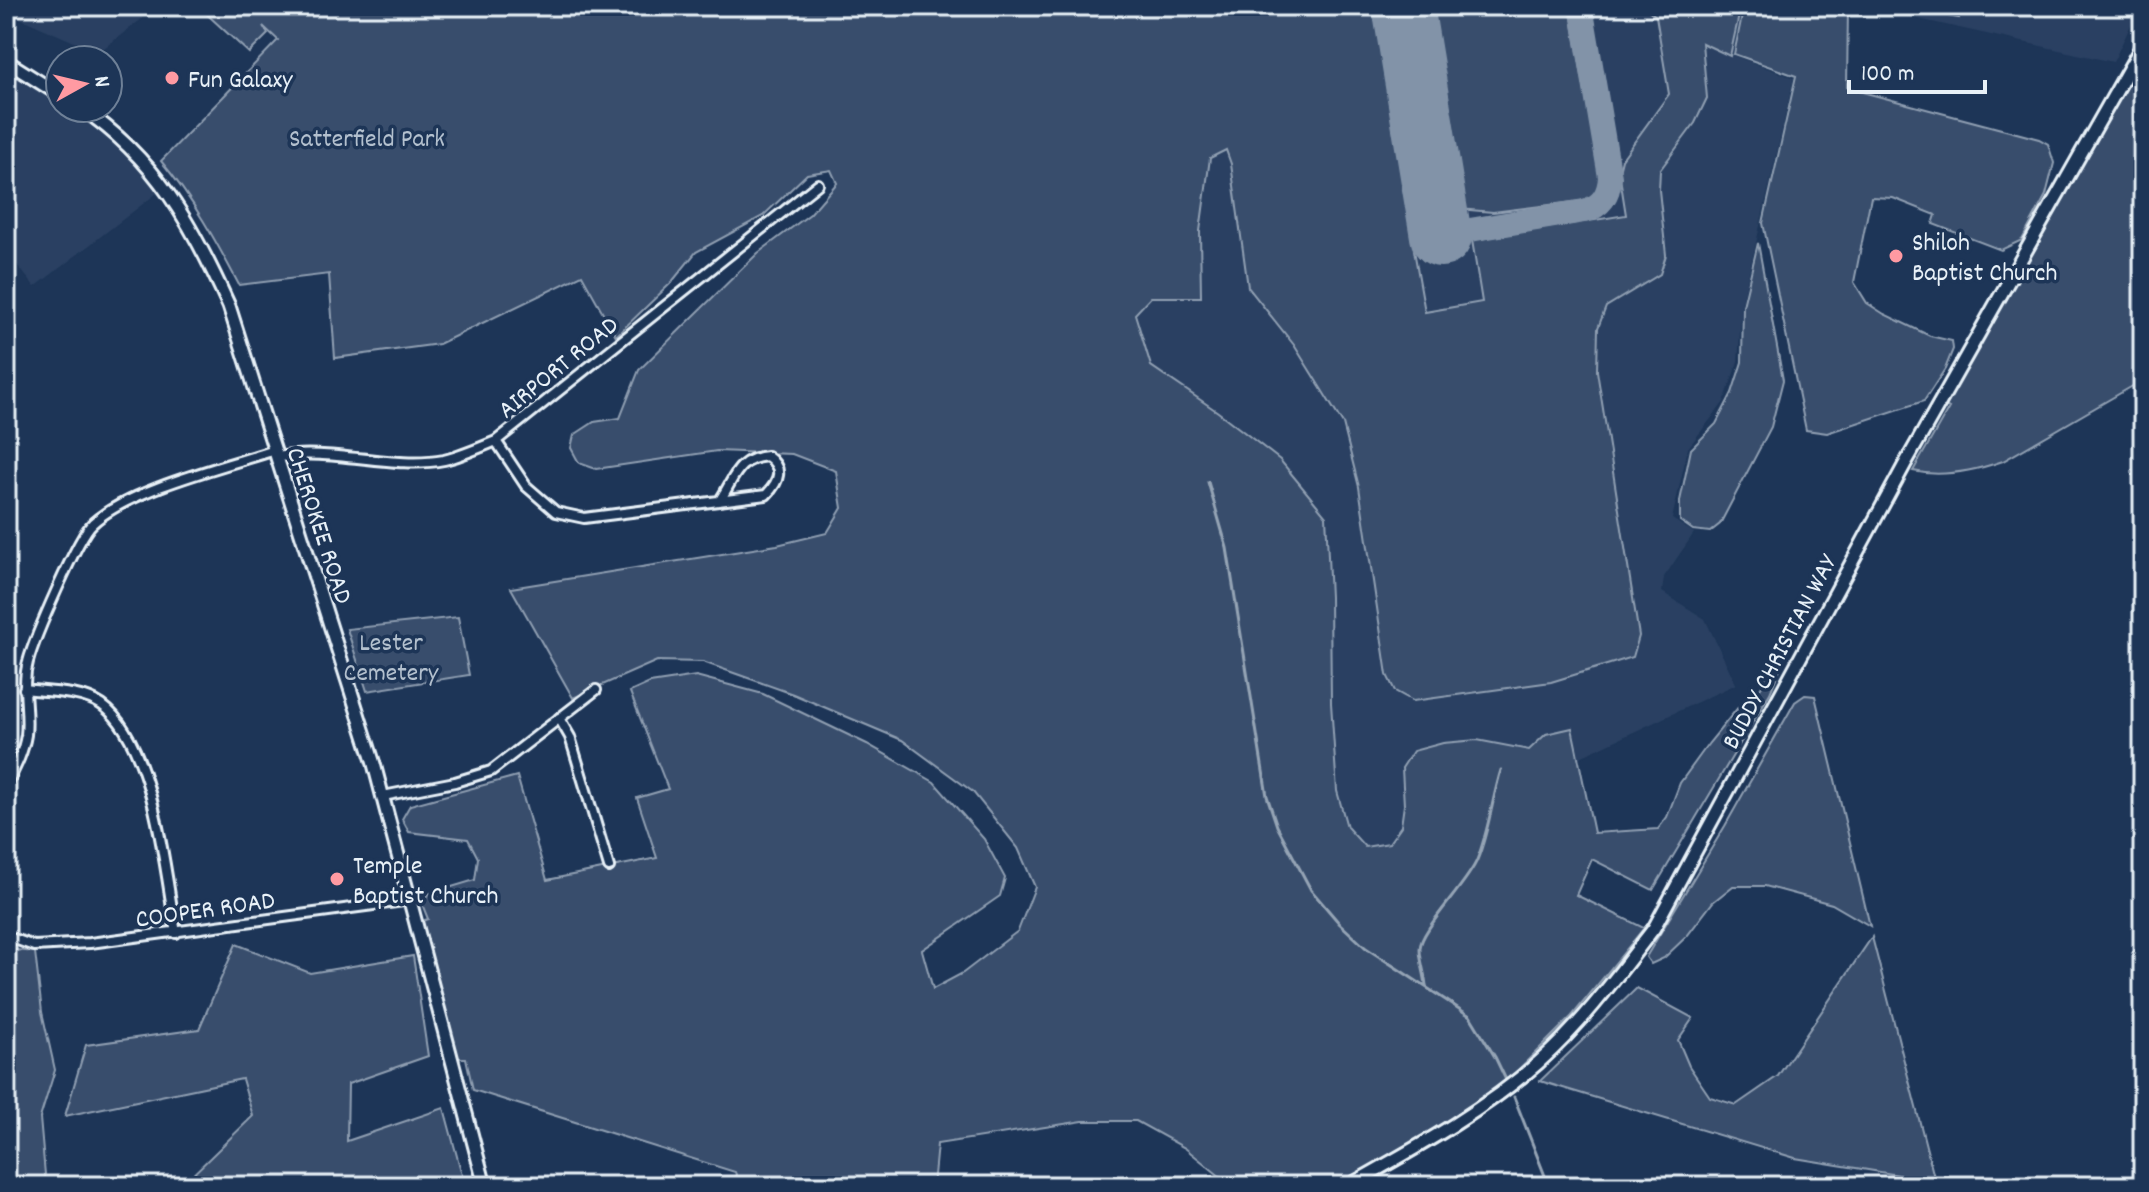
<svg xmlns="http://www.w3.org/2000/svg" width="2149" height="1192" viewBox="0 0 2149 1192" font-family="Dekko,sans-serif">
  <rect width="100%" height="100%" fill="#1d3557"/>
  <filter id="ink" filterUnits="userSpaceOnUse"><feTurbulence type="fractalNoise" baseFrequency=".0125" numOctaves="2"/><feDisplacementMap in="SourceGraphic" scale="16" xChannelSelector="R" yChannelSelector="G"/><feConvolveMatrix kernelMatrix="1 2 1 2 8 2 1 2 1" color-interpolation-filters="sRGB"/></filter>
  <g filter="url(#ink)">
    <path fill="#2a4162" d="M6 6H148L143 18 104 48H88L6 12Z
      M1065 6H1743L1732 55 1794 78 1742 304 1738 361 1724 402 1688 448 1672 519 1694 533 1664 577 1662 592 1705 619 1736 684 1337 871 1130 358Z
      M1860 6H2140L2113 62Z
      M6 70 60 102V108H69L111 138 161 190 35 287 6 251Z"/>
    <path fill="#374d6c" stroke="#909fb2" stroke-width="2" d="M198 6H1381L1422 249 1414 250 1425 312 1482 302 1472 240 1626 215 1619 171 1622 159 1669 94 1656 16 1643 6H1741L1730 56 1702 43 1707 98 1695 123 1660 170 1659 190 1666 255 1660 274 1606 307 1598 328 1597 371 1639 636 1633 657 1551 682 1413 701 1395 691 1387 675 1359 487 1343 424 1294 345 1248 287 1231 164 1226 150 1210 158 1200 231 1201 297H1151L1135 314 1151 366 1218 412 1280 460 1326 516 1330 597 1331 703 1337 791 1347 827 1365 847 1389 843 1401 826 1404 805 1402 768 1413 751 1443 743 1477 740 1529 750 1546 734 1572 728 1594 833 1658 829 1667 817 1680 783 1709 743 1740 705 1761 687 1775 653 1789 646 1770 693 1653 890 1592 859 1576 895 1644 928 1572 1016 1514 1074 1448 1126 1333 1186H1254L1251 1183 1232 1186 1185 1148 1136 1121H1083L937 1144 933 1186H740L735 1172 473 1090 466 1058H457L422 921 428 919 422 904 428 894 475 880 478 858 468 839 409 832 402 819 410 805 517 776 547 880 657 858 637 798 668 789 630 692 650 683 696 676 763 694 867 744 934 782 984 839 1005 878 1000 896 922 950 933 989 963 973 1018 931 1035 887 1018 848 973 792 902 740 793 694 703 662 657 661 573 698 511 588 777 545 827 533 842 508 836 471 792 454 717 451 596 469 579 463 571 448 574 435 594 422 620 418 639 370 758 253 810 214 837 183 831 170 807 174 763 216 696 252 671 283 616 336 582 275 439 344 335 358 329 274 239 285C216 241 193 199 161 161L278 40 263 26 268 34 249 53Z
      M1429 6H1570L1600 178C1600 191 1593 198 1581 201L1493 212 1459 209 1424 9Z
      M1744 6H1848L1847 88 2039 139 2048 144 2054 163 2046 195 2022 240 2001 250 1933 224 1936 215 1893 198 1871 197 1854 282 1867 303 1884 314 1930 336 1952 341 1953 349 1945 369 1924 401 1827 433 1806 430 1763 223 1796 76 1734 54Z
      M1893 6H1962L1959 18Z
      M2143 56V380L2003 461C1974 471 1943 478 1913 471L1949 408 1943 405Z
      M1758 243 1783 380 1771 427 1720 524 1710 532 1693 530 1680 521V501L1691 449 1716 424 1732 393 1742 362 1743 306Z
      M458 617 469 675 367 691 347 629Z
      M1805 695 1815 696 1870 926 1832 904 1765 886H1733L1713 902 1687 936 1664 958 1651 964 1646 957 1725 826 1795 702Z
      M1872 937 1935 1181 1795 1158 1540 1081 1637 988 1693 1018 1678 1040 1689 1066 1710 1097 1736 1105 1778 1076Z
      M236 944 310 973 413 956 428 1056 348 1084 347 1141 444 1108 465 1186H181L253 1116 242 1079 65 1116 86 1045 199 1029Z
      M6 949 35 952 42 1012 55 1070 40 1118 46 1186H6Z"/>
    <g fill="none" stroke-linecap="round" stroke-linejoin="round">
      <path stroke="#95a4b5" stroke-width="3" d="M1208 482 1227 548 1267 796 1277 826 1311 890 1340 924 1366 948 1470 1016 1495 1057 1507 1082
        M1426 986C1425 973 1420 961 1420 949 1419 931 1468 883 1477 860 1489 831 1492 799 1501 770
        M1514 1097 1549 1186"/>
      <path stroke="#8293a8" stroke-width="24" d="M1440 235 1584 211C1601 207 1609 195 1610 177L1581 6"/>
      <path stroke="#8293a8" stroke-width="62" d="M1403 6 1441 236"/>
      <defs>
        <path id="street" d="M496 441 526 486 556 512 584 518 766 495C780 481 784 468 767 456 736 459 735 478 720 500
          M277 457C331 447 393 470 444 460 461 456 479 448 496 441L818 184
          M24 689C47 692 82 691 102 705 154 742 165 872 176 933
          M559 718 570 737 609 867
          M6 786C14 770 23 754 26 735 29 711 21 686 28 662 34 639 78 536 93 523 130 489 226 466 275 450
          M383 796 455 782 491 771 596 690
          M6 936 34 946 90 943 411 900"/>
        <path id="secondary" d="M6 61 60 95
          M81 108C156 158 193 226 229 306L374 764 485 1186
          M1348 1186C1414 1149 1481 1113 1538 1063 1583 1023 1618 975 1654 928L1905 464 2143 44"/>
      </defs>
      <use href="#street" stroke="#e8f1f8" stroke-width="14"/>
      <use href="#secondary" stroke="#e8f1f8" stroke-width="17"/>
      <use href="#street" stroke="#1d3557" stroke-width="8"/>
      <use href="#secondary" stroke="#1d3557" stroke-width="11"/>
    </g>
  </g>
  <g fill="#ff9aa2" stroke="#1d3557" stroke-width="3">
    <circle cx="172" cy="78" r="8"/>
    <circle cx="1896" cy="256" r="8"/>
    <circle cx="337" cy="879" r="8"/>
  </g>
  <g text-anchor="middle" stroke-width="7" stroke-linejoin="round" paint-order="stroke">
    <g font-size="26" fill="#e8f1f8" stroke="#1d3557" text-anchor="start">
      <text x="188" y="87">Fun Galaxy</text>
      <text x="1912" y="250">Shiloh<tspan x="1912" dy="30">Baptist Church</tspan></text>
      <text x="353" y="873">Temple<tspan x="353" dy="30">Baptist Church</tspan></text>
    </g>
    <g font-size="26" fill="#b3c0ce" stroke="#1d3557">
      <text x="367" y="146">Satterfield Park</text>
      <text x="391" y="650">Lester<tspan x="391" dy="30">Cemetery</tspan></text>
    </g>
    <g font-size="26" fill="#e8f1f8" stroke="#1d3557">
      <text transform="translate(557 366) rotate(-39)" y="9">AIRPORT ROAD</text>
      <text transform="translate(321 525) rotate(72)" y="9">CHEROKEE ROAD</text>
      <text transform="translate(1778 651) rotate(-62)" y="9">BUDDY CHRISTIAN WAY</text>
      <text transform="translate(205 908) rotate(-8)" y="9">COOPER ROAD</text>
    </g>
  </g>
  <rect width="2149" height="1192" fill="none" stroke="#1d3557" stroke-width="32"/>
  <rect x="16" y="16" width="2117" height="1160" fill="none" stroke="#e8f1f8" stroke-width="3" filter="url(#ink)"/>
  <g transform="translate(84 84) rotate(82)"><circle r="38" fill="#1d3557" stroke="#6e8097" stroke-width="2"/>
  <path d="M0-6L14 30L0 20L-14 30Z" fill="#ff9aa2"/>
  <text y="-12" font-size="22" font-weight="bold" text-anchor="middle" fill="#e8f1f8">N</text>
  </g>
  <path d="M1849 80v12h136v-12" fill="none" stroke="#e8f1f8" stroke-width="4"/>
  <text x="1861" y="80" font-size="24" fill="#e8f1f8" stroke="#1d3557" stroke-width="6" paint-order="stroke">100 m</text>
</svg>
